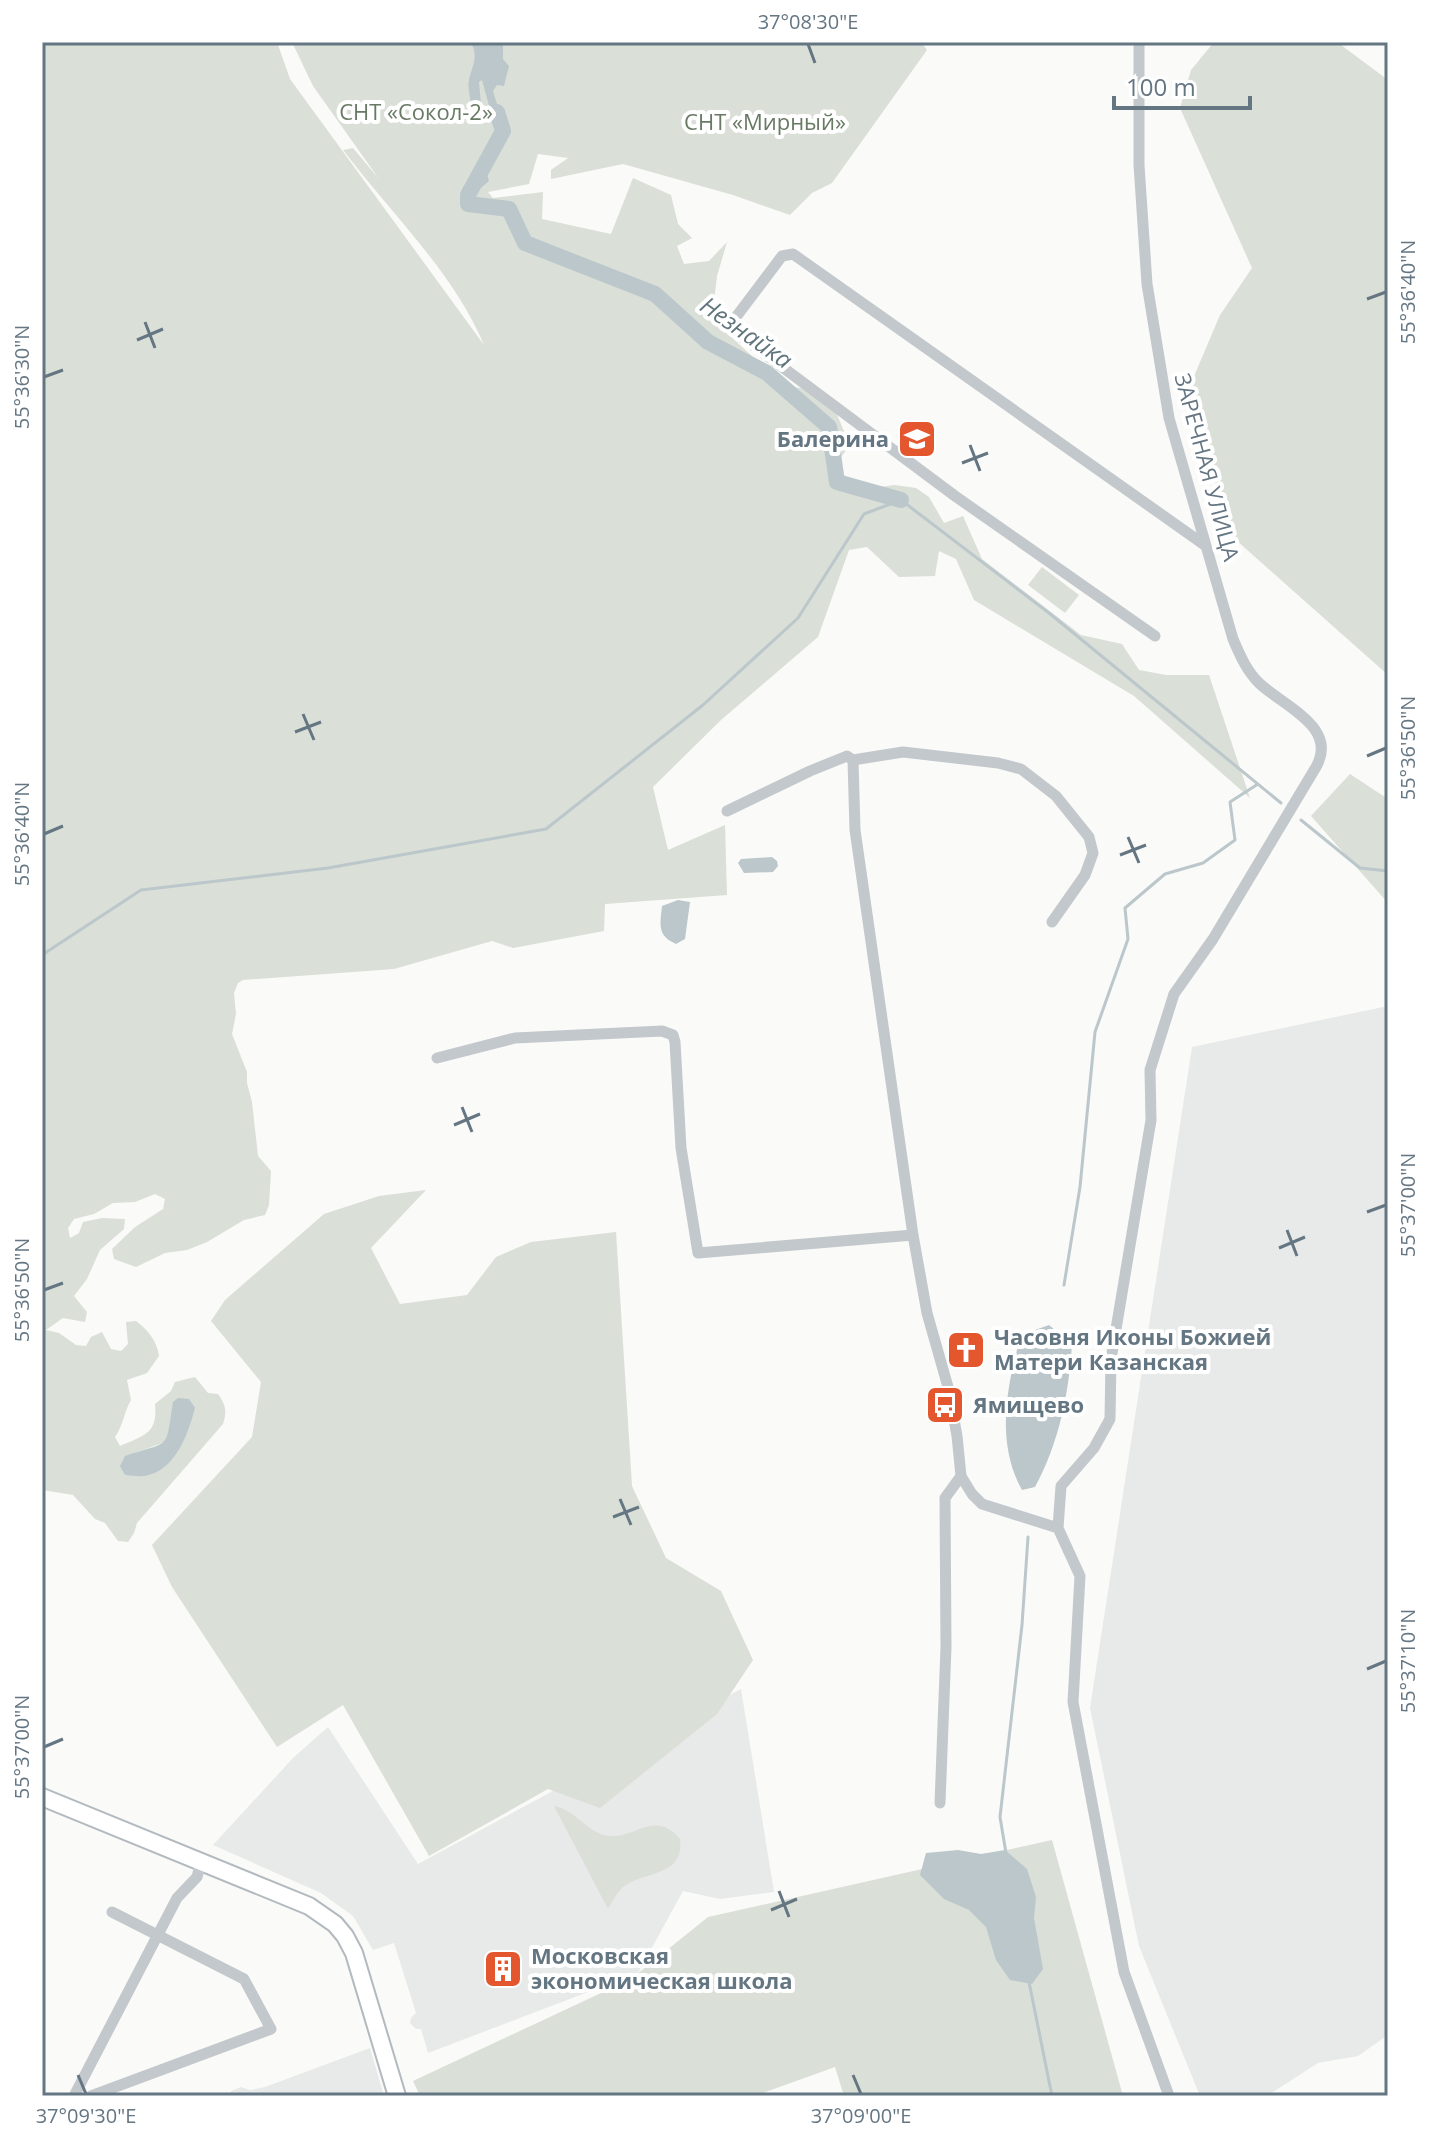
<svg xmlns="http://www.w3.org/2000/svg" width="1430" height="2138" viewBox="0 0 1430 2138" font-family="'Open Sans',sans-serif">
  <rect width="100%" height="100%" fill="#fafaf8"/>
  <path fill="#e8e9e9" d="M1388 1006V2035L1358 2056 1318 2063 1267 2096H1200L1139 1946 1090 1708 1192 1047Z
    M741 1689 774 1892 720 1899 683 1891 638 1973 428 2053 421 2029H416L410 2023 411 2018 416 2013 394 1943 373 1950 353 1916 321 1893 213 1845 293 1758 328 1727 418 1864Z
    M370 2048 384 2096H230L231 2091 241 2087 250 2090 265 2087Z"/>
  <path fill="#dadfd7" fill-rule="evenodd" d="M42 42H277L290 79 484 345C454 273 390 212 343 150L353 148 379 179 313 86 292 42H921L927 50 832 183 812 193 790 215 733 195 623 164 551 179V170L568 158 538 154 529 184 488 192 493 198 543 192 542 219 611 234 633 178 671 195 678 224 692 238 677 246 684 264 709 261 727 242 717 276 712 319 783 385 812 390 835 410 850 445 830 472 874 488 894 485 916 488 929 497 944 523 963 516 982 559 1081 635 1122 644 1139 670 1166 675H1209L1250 798 1134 696 974 600 956 559 939 551 935 576 899 577 867 547 849 550 818 637 721 720 653 787 668 850 725 825 727 895 605 904 604 931 513 948 492 941 394 969 243 980 238 983 234 993 236 1014 232 1034 247 1072V1083L252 1102 258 1156 271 1171 269 1205 265 1215 244 1220 207 1242 187 1250 165 1253 136 1267 114 1259 112 1249 135 1227 163 1209 165 1199 155 1194 135 1202 113 1203 94 1214 74 1219 68 1228 70 1238 79 1233 83 1222 102 1218 125 1219 124 1229 100 1250 87 1279 74 1296 87 1312 85 1322 63 1318 46 1330 59 1333 76 1345 86 1346 91 1337 102 1332 111 1349 121 1351 128 1344 126 1322 136 1321C148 1330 157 1341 159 1356L147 1373 127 1380 131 1400C124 1412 123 1426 115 1437L120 1446C144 1435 158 1434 155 1404L171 1391 175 1382 195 1377 208 1393 218 1394C226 1405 227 1412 223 1424L137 1523 134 1533 128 1542 118 1541 105 1523 95 1519 73 1495 42 1490ZM195 1408 188 1428 124 1475 135 1453 165 1442 170 1433V1422Z
    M1214 42H1337L1388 80V675L1227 532 1192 381 1220 315 1252 268 1180 108 1191 70Z
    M1042 567 1079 595 1065 613 1028 585Z
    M1350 774 1388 799V903L1311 816Z
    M426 1190 371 1248 400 1304 467 1295 496 1257 531 1242 616 1232 632 1486 666 1558 721 1591 753 1660 717 1714 600 1808 548 1789 429 1856 343 1705 277 1747 172 1587 152 1545 252 1437 261 1382 211 1321 225 1300 324 1214 379 1196Z
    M554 1806C576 1810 588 1834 609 1836 635 1839 655 1809 680 1839 685 1878 641 1871 622 1888 616 1894 612 1902 608 1909Z
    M1052 1840 1123 2096H844L835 2067 754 2096H420L413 2081 631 1979 708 1917Z"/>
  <path fill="#bbc7cb" d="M471 42H494L495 44 503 45V59L509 66 504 86 497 85 493 91 505 130 499 133 491 113 482 80 479 82 481 105 471 107C471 99 467 88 469 80 472 65 479 59 471 42Z
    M487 158 491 160 486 171 489 181 470 197H462C461 184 467 183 476 177 482 172 484 164 487 158Z
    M772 857 777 861 778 866 773 872 744 873 738 863 741 859Z
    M678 900 690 902 685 939 676 944C657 936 660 925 662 906Z
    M1049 1325 1072 1344C1069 1393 1059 1443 1035 1487L1022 1490C995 1442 1007 1385 1021 1335Z
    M178 1398 189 1399 195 1408C188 1434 175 1472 144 1476 138 1477 130 1475 125 1475L120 1466 125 1456C172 1440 165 1452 173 1402Z
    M958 1850 981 1854 1005 1850 1027 1869 1036 1897 1034 1918 1043 1969 1032 1984 1010 1980 996 1960 986 1927 969 1910 944 1899 920 1875 926 1853Z"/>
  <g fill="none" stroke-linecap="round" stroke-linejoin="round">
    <path stroke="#bbc7cb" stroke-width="3" d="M1301 820 1360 868 1388 871
      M42 955 141 890 328 868 546 829 703 705 798 618 864 514 901 500 1049 613 1281 803
      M1064 1285 1080 1187 1095 1032 1128 939 1125 908 1165 874 1203 863 1235 840 1230 802 1258 784
      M1006 1853 1000 1817 1022 1625 1028 1537
      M1029 1982 1052 2096"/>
    <path stroke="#bbc7cb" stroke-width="16" d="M497 112 503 131 468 195V204L509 209 525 243 655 294 708 342 767 373 829 427 837 482 901 500"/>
    <defs>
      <path id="secondary" d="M42 1797 309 1906 335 1924 345 1936 354 1953 397 2096"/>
    </defs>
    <use href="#secondary" stroke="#b3babf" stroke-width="20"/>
    <path stroke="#c3c8cc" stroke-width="11" d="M1139 42V165L1147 284 1169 418 1233 639C1240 655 1246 670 1259 683 1283 706 1339 727 1316 767L1213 939 1174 994 1150 1070 1151 1120 1111 1359 1110 1419 1094 1448 1061 1486 1058 1528 1080 1576 1073 1702 1124 1972 1169 2096
      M1155 636 955 496 734 331 733 321 782 256 793 254 1206 546
      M853 760 855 830 913 1235 927 1313 948 1387 957 1436 961 1476 972 1494 982 1504 1058 1528
      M727 811 810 771 847 756 853 760 903 752 998 763 1021 769 1056 796 1089 837 1093 853 1085 875 1052 922
      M437 1058 515 1038 662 1031 673 1035 675 1042 681 1148 698 1253 913 1235
      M940 1803 946 1647 945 1498 961 1476
      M74 2096 177 1898 197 1877 201 1862
      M91 2096 271 2029 244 1979 112 1912"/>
    <use href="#secondary" stroke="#fff" stroke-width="16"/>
  </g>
  <path fill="none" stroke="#657683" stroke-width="3" d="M808 44 815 63M1367 299 1386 292M145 322 155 348M137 340 163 329M44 377 63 370M970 445 980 471M962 463 988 453M303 714 314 740M295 732 321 722M1367 756 1386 748M44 834 63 826M1128 837 1139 863M1120 855 1146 845M462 1107 472 1132M454 1125 480 1114M1367 1212 1386 1205M1287 1230 1297 1256M1279 1248 1305 1237M44 1290 63 1283M620 1499 631 1525M613 1517 639 1507M1367 1669 1386 1661M44 1747 63 1739M779 1891 789 1917M771 1910 797 1899M78 2075 86 2094M853 2075 861 2094"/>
  <defs>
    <symbol id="school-square" viewBox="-11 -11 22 22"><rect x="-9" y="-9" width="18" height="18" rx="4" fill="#e4572e" stroke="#fff"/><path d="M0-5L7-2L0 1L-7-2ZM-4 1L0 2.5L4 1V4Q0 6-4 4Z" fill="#fff"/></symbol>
    <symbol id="church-square" viewBox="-11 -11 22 22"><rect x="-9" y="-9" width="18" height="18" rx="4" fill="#e4572e" stroke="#fff"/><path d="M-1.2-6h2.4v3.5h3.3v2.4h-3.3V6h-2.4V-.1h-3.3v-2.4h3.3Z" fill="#fff"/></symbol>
    <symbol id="bus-square" viewBox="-11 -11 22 22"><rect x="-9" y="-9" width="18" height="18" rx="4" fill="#e4572e" stroke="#fff"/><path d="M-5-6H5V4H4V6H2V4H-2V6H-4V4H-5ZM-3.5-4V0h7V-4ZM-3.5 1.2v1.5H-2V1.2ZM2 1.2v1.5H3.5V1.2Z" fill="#fff"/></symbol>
    <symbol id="building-square" viewBox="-11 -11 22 22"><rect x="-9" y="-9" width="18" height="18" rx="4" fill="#e4572e" stroke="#fff"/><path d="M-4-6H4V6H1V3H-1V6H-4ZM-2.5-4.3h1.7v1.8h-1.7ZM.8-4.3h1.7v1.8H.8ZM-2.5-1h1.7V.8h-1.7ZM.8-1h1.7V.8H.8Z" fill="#fff"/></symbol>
  </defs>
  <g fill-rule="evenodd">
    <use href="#school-square" x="895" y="417" width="44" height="44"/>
    <use href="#church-square" x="944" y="1328" width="44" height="44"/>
    <use href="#bus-square" x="923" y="1383" width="44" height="44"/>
    <use href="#building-square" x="481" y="1947" width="44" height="44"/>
  </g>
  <g text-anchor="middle" stroke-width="8" stroke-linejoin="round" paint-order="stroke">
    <g font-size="22" fill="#687a64" stroke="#fff">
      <text x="416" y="120">СНТ «Сокол-2»</text>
      <text x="765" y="130">СНТ «Мирный»</text>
    </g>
    <g font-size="22" font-weight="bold" fill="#657683" stroke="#fff" text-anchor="start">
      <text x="889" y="447" text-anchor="end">Балерина</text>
      <text x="994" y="1345">Часовня Иконы Божией<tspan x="994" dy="25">Матери Казанская</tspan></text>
      <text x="973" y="1413">Ямищево</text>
      <text x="531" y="1964">Московская<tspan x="531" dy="25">экономическая школа</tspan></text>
    </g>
    <g font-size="22" fill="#657683" stroke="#fff">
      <text transform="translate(1207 467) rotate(75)" y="8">ЗАРЕЧНАЯ УЛИЦА</text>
    </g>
    <g font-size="24" font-style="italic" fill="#60757c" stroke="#fff">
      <text transform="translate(746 333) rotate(35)" y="8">Незнайка</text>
    </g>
  </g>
  <rect width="1430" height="2138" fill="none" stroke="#ffffff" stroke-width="88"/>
  <path d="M1114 96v12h136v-12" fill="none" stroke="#657683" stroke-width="4"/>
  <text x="1126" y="96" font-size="24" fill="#657683" stroke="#ffffff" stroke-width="6" paint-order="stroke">100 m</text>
  <rect x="44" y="44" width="1342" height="2050" fill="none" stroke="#657683" stroke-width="3"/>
  <g font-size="20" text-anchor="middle" fill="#657683">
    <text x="808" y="29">37°08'30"E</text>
    <text transform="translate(1408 292) rotate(-90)" y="7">55°36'40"N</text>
    <text transform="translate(22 377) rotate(-90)" y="7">55°36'30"N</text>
    <text transform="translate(1408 748) rotate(-90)" y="7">55°36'50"N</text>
    <text transform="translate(22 834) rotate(-90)" y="7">55°36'40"N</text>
    <text transform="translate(1408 1205) rotate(-90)" y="7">55°37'00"N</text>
    <text transform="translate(22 1290) rotate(-90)" y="7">55°36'50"N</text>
    <text transform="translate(1408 1661) rotate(-90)" y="7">55°37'10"N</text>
    <text transform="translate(22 1747) rotate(-90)" y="7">55°37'00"N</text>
    <text x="86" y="2123">37°09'30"E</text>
    <text x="861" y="2123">37°09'00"E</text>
  </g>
</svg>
